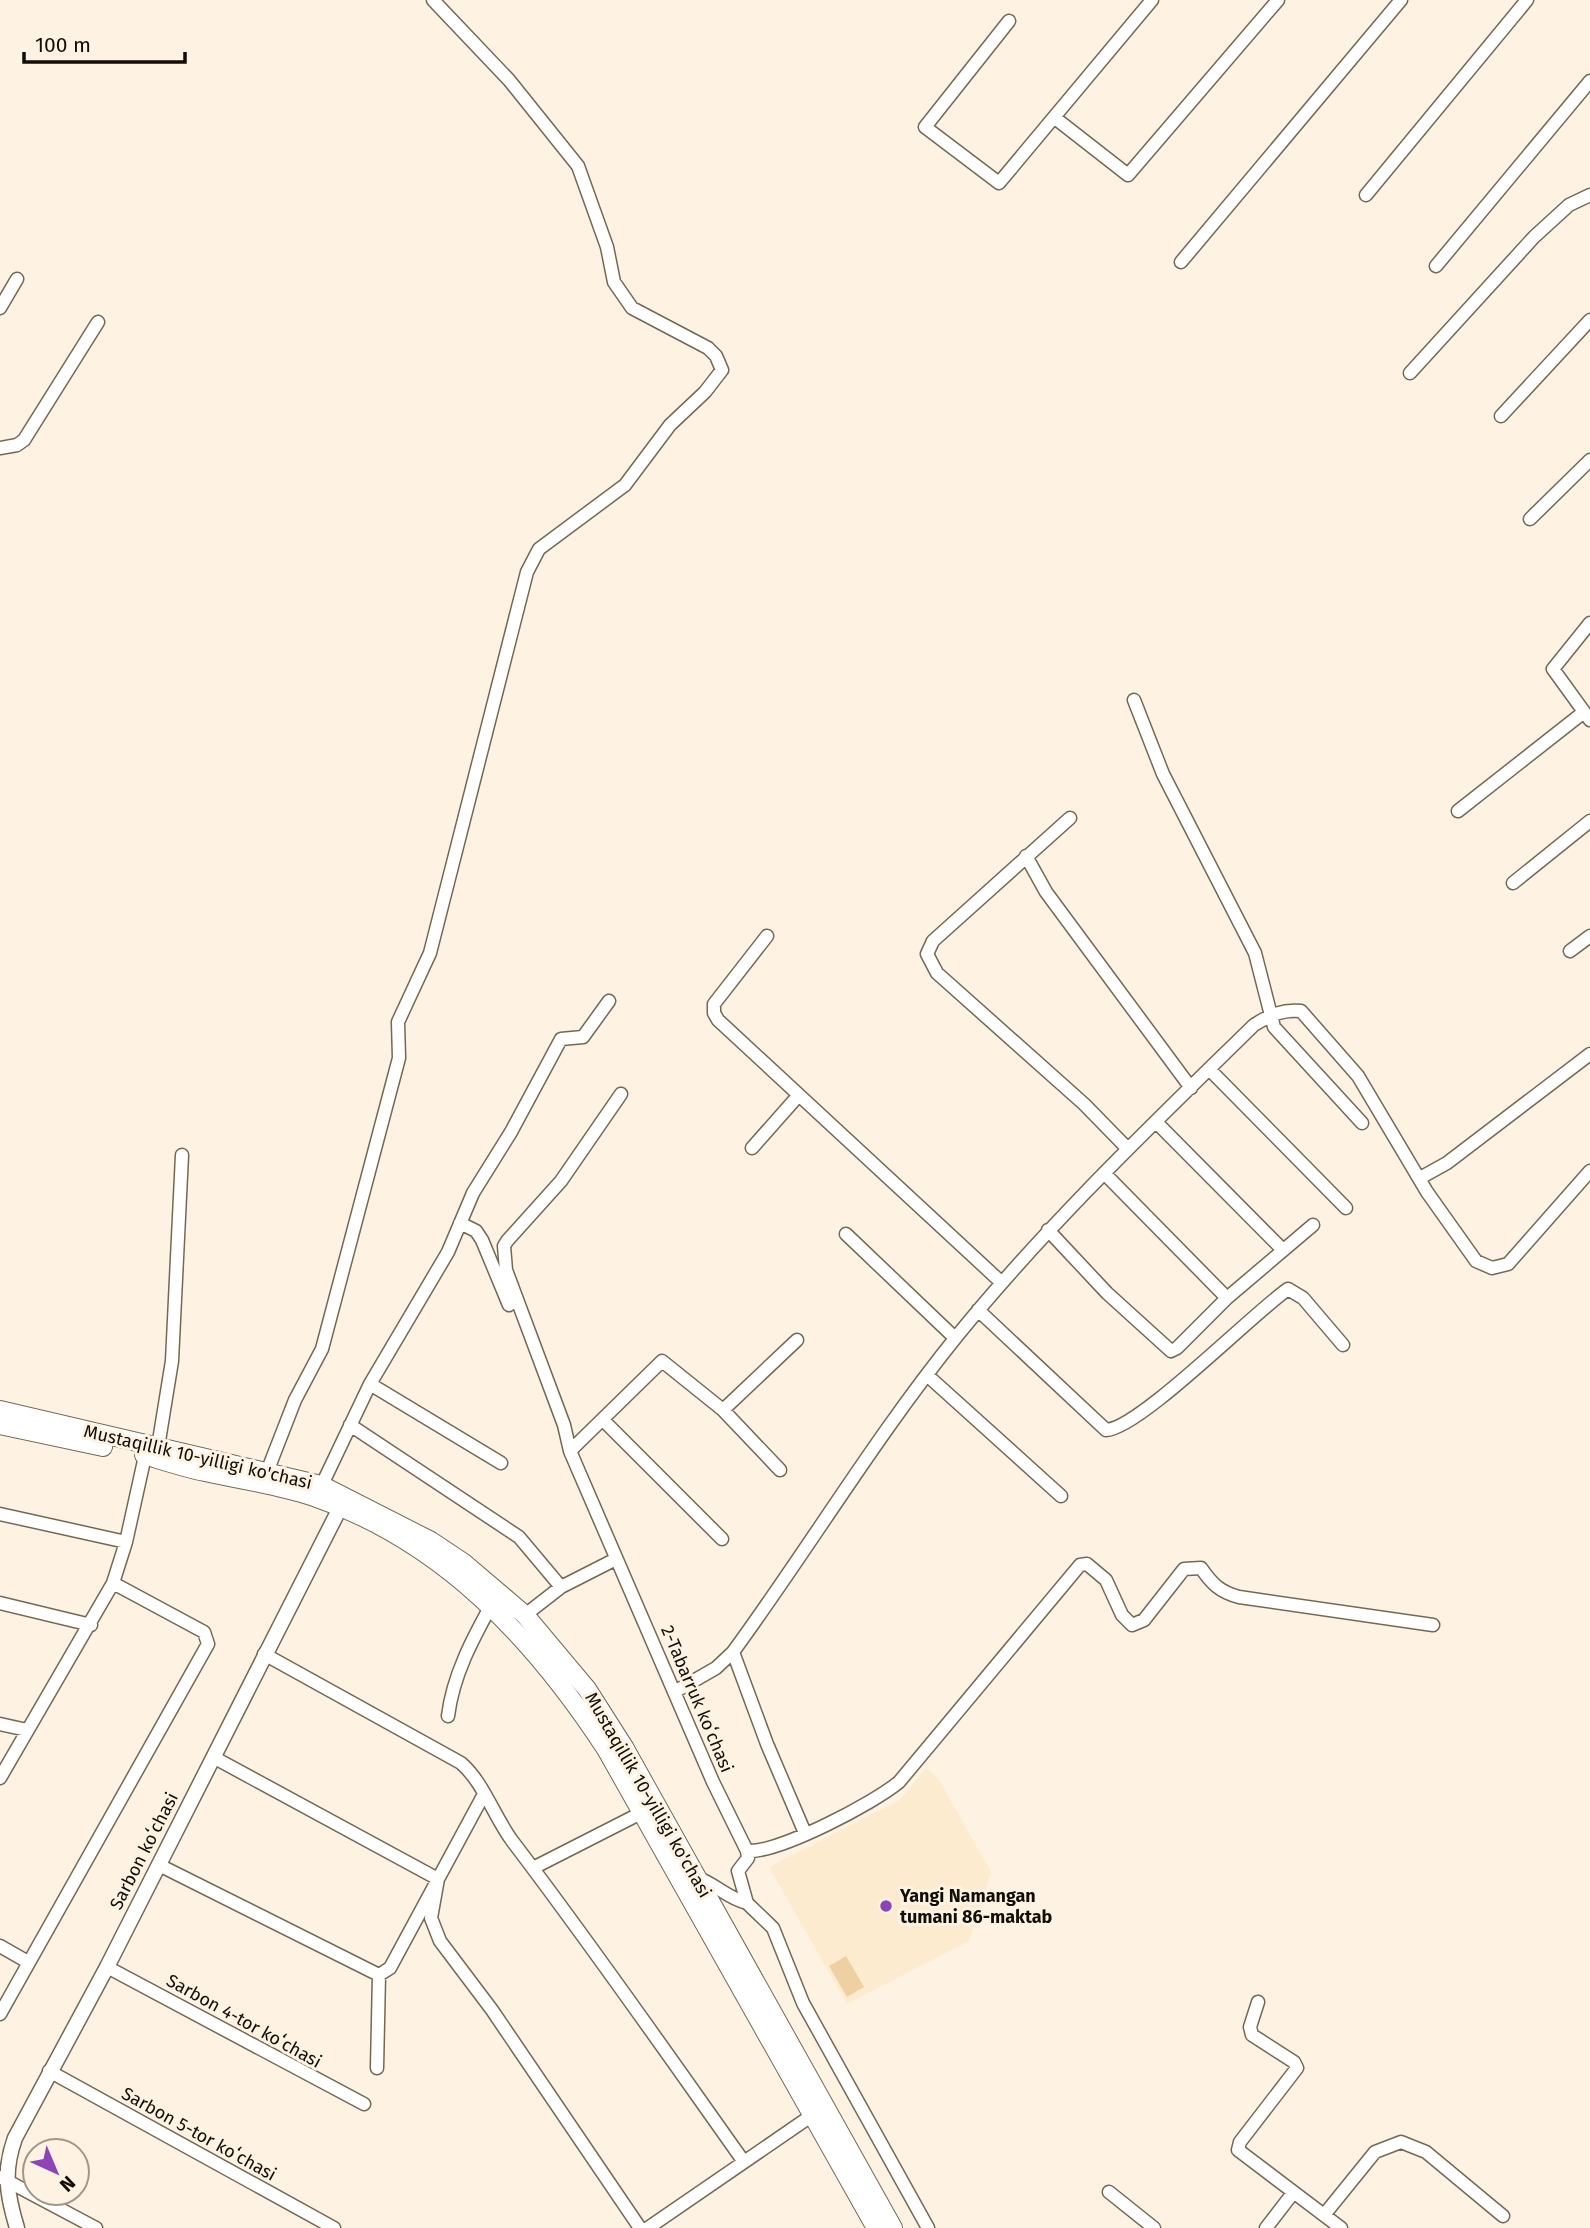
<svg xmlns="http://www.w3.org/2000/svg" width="1590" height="2228" viewBox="0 0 1590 2228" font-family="'Fira Sans',sans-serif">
  <rect width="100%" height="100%" fill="#fef3e2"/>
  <path fill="#fdebcf" d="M926 1768 939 1780 991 1872 969 1941 847 2004 769 1867 900 1800Z"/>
  <path fill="#eed0a2" d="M846 1956 864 1987 847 1997 829 1966Z"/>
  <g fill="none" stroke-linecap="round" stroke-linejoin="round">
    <defs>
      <path id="minor" d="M1009 21 925 127 999 183 1152 0
        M1055 118 1128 175 1278 0
        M1366 195 1527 0
        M1181 262 1401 0
        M1436 266 1590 81
        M0 308 17 279
        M1410 373 1534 237 1569 205 1590 195
        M1501 416 1590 320
        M0 448 17 445 24 440 98 322
        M1530 519 1590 460
        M1590 623 1553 669 1590 720
        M1134 700 1163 774 1255 953 1274 1027 1362 1123
        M1458 811 1584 712
        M1070 818 933 941 927 954 937 973 1084 1104 1128 1149
        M1026 856 1046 892 1191 1088
        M1513 883 1590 821
        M767 936 714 1004V1013L718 1020 1002 1283
        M1570 951 1590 936
        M1209 1069 1346 1208
        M621 1094 561 1181 507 1241 504 1246 506 1270 564 1425 570 1451 713 1782 747 1851
        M1156 1122 1283 1250
        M752 1148 798 1096
        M1104 1173 1227 1298 1313 1225
        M1420 1178 1447 1163 1590 1054
        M460 1223 476 1231 482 1240 509 1305
        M1048 1230 1107 1293 1171 1351 1177 1348 1227 1298
        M846 1234 955 1338
        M978 1310 1106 1430C1139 1429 1253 1313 1288 1289L1303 1298 1343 1345
        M928 1376 1061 1496
        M370 1384 501 1463
        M723 1410 797 1340
        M603 1420 722 1539
        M350 1425 519 1537 561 1587
        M158 1447 172 1361 182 1155
        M570 1451 662 1361 723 1410 780 1470
        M267 1472 295 1400 322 1349 399 1058 398 1022 430 953 527 572 539 549 625 485 670 425 705 392 722 370 716 356 708 348 632 308 614 282 607 247 578 166 509 80 433 0
        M319 1491 370 1384 448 1252 473 1193 511 1132 561 1039 583 1037 609 1001
        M0 1514 126 1542
        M0 1603 91 1625
        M525 1615 561 1587 616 1559
        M733 1652 767 1744 805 1833
        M264 1654 461 1763C484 1783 494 1817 513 1842 593 1947 668 2055 744 2162
        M676 1691 716 1668 733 1652C809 1548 876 1436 957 1336 1048 1224 1152 1125 1254 1025 1270 1015 1283 1009 1301 1011L1358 1076 1427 1192 1476 1261 1492 1268 1508 1264 1590 1171
        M448 1716C453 1675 473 1638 493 1602
        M0 1724 27 1730
        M213 1757 438 1879 431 1918 440 1941 492 2010 640 2228
        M0 1778 113 1583 126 1542 145 1456
        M747 1851C779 1853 874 1803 899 1782L1080 1565 1087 1564 1106 1580 1122 1615 1132 1625 1144 1620 1184 1569 1201 1568C1212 1584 1220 1592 1239 1597L1433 1625
        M747 1851 748 1858 738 1871 747 1903 773 1928 803 2003 928 2228
        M159 1865 379 1975 390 1968 484 1794
        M533 1868 643 1812
        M695 1877C715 1883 726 1898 747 1903
        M0 1946 28 1962
        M107 1967 364 2104
        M1258 2002 1250 2027 1252 2035 1294 2062 1297 2068 1240 2142 1238 2150 1341 2228
        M0 2014 208 1644 204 1632 113 1583
        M377 2068 379 1975
        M49 2071 334 2228
        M0 2177 96 2228
        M1109 2192 1154 2228
        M1324 2215 1375 2152 1401 2142 1426 2152 1503 2216
        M648 2228 811 2116
        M1266 2228 1293 2193"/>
      <path id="tertiary" d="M17 2228C7 2195 3 2171 15 2138L107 1967 344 1500"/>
      <path id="secondary" d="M0 1410 321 1485 431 1541 464 1563 525 1615 587 1689 624 1747 893 2228
        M0 1425 103 1447
        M144 1455C164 1461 185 1468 205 1472 242 1480 278 1485 314 1497 443 1541 534 1639 606 1749L876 2228"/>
    </defs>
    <use href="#minor" stroke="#746855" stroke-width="15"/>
    <use href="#tertiary" stroke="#746855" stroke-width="17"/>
    <use href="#secondary" stroke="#746855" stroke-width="20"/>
    <use href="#minor" stroke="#fff" stroke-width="12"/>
    <use href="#tertiary" stroke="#fff" stroke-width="14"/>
    <use href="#secondary" stroke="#fff" stroke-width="18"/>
  </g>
  <circle fill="#8e44b6" stroke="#fef3e2" stroke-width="2.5" cx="886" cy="1906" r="7"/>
  <g text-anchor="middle" stroke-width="6" stroke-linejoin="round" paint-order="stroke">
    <g font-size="18" fill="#120d07" stroke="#fef3e2">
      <text transform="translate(198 1457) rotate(13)" y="6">Mustaqillik 10-yilligi ko'chasi</text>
      <text transform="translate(697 1699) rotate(67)" y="6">2-Tabarruk koʻchasi</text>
      <text transform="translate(648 1795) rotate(60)" y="6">Mustaqillik 10-yilligi ko'chasi</text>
      <text transform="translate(144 1851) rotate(-63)" y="6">Sarbon koʻchasi</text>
      <text transform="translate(244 2021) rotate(29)" y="6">Sarbon 4-tor koʻchasi</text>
      <text transform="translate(199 2134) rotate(29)" y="6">Sarbon 5-tor koʻchasi</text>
    </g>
    <g font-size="18" font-weight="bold" fill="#120d07" stroke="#fef3e2" text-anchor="start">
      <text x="900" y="1902">Yangi Namangan<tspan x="900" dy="21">tumani 86-maktab</tspan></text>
    </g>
  </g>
  <g transform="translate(56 2172) rotate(136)"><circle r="33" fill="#fef3e2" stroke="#a0978a" stroke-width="2"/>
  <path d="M0-5L12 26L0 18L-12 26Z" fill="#8e44b6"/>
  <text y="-10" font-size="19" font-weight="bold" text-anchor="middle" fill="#120d07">N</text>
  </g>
  <path d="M24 52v10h161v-10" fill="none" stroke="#120d07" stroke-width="3.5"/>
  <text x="35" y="52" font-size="21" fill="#120d07" stroke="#fef3e2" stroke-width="5" paint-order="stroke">100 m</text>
</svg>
